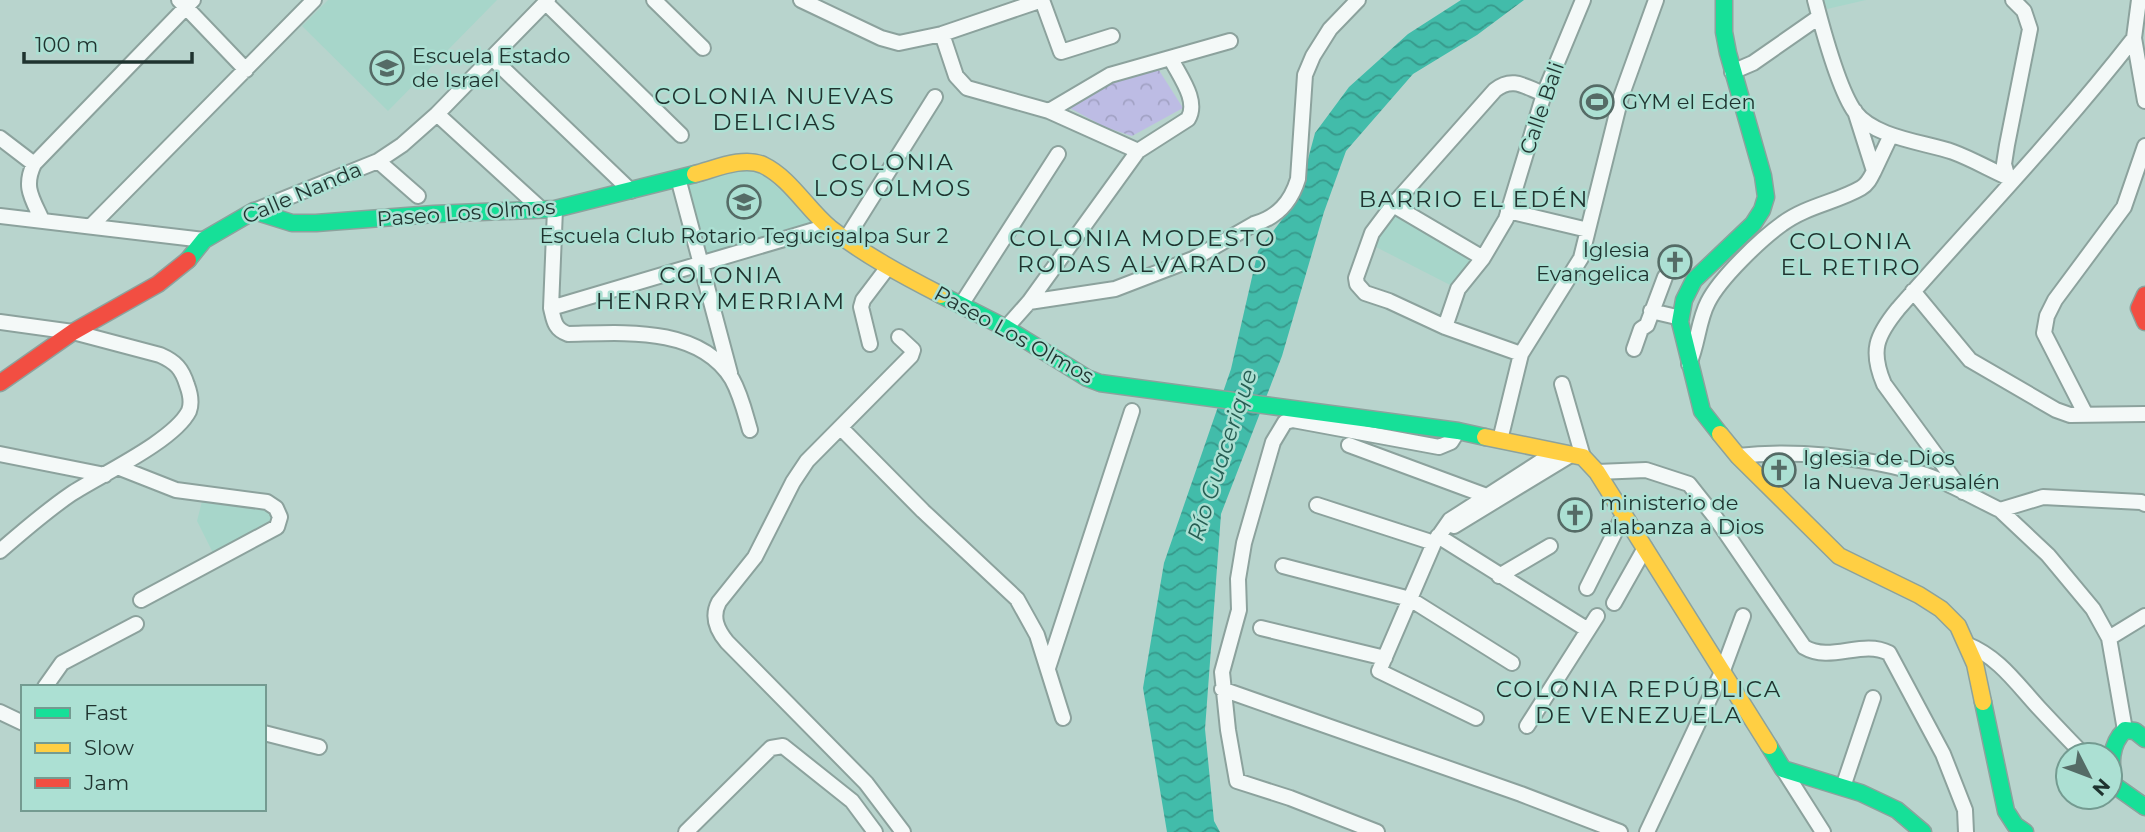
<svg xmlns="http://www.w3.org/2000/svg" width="2145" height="832" viewBox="0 0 2145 832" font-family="Montserrat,sans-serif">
  <defs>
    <pattern id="park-crowns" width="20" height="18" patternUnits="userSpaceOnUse" patternTransform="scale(1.75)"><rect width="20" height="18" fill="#bdbce4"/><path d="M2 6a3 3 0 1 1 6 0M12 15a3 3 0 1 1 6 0" fill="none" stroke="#a2a2c4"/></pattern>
    <pattern id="water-waves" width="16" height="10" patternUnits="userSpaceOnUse" patternTransform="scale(1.75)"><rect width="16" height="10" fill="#42bcaa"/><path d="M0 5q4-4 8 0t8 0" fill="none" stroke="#37998b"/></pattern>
  </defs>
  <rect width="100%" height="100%" fill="#b8d4cd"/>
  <path fill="#a7d6ca" d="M328 0H497L388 111 302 26Z
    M1824 0H1866L1827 9Z
    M754 167 820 224 704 258 684 181Z
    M1393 210 1472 257 1454 287 1376 247 1377 234Z
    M203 497 264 505 274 513 272 526 214 555 197 521Z"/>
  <path fill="url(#park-crowns)" d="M1155 64 1183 108 1132 136 1105 127 1066 106 1108 78Z"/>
  <path fill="url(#water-waves)" d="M1461 0H1524L1477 35 1413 74 1346 151 1324 212 1282 356 1221 514 1205 729 1214 821 1220 832H1167L1143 688 1164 563 1231 369 1258 251 1297 200 1315 133 1349 87 1408 34Z"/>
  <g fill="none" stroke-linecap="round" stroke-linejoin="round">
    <defs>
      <path id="street" d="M179 0 246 70
        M654 0 703 48
        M801 0 881 38 899 43 942 34 1042 0
        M1042 0 1061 52 1112 36
        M1815 0C1822 27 1839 90 1855 112 1875 138 1924 142 1953 152 1972 159 1989 169 2007 177
        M2139 0 2134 38 2145 101
        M546 3 681 135
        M942 34 956 76 967 88 1049 111 1138 151
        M492 58 631 191
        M1732 72 1753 63 1819 17
        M1049 111 1110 75 1230 41
        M437 114 542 210
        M0 138 34 164
        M378 161 418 196
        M1874 171 1891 135
        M678 178 730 373
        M2009 182 2004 164 2007 145 2030 29 2024 11 2013 0
        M1393 205 1483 258
        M254 211 378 161 402 145 437 114 548 0
        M1508 211 1588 230
        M0 216 204 240
        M42 220C32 198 23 187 34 164L193 0
        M91 226 314 0
        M846 239 935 97
        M1913 291 1970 360 2056 410 2070 415 2145 414
        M1029 302 1115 289 1193 259 1254 224C1278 217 1291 202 1298 179L1305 75 1313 56 1330 29 1358 0
        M961 305 1058 154
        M551 308 555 209
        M1651 311 1681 318
        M0 322 73 332 160 355C176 362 182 369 187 385 190 393 192 403 189 411 174 441 100 475 71 494 46 511 23 531 0 551
        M1445 327 1458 289 1483 258 1506 219 1544 94 1583 0
        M1006 328 1029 302 1138 151 1188 119C1199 101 1180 77 1171 59
        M899 337 913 350 911 356 807 461 793 482 755 557 719 602C711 617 717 630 727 642L866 783 903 832
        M870 344 861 307 863 300 888 267
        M1634 349 1641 329 1647 325 1665 277
        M1521 354 1445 327 1389 301 1365 293 1357 284 1356 278 1372 233 1393 205 1495 90C1513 76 1525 87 1544 94
        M1689 364C1698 344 1698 321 1708 302 1720 278 1761 239 1782 224 1806 206 1837 202 1861 188 1868 184 1871 177 1874 171L1855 111
        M1562 384 1583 457
        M2086 415 2044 333 2047 316 2055 300 2124 207 2145 146
        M841 428 923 511 1017 599 1037 635 1063 718
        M750 430C745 413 741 395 732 379 699 325 621 333 568 334 554 329 554 320 551 308L828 226
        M1500 440 1521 354 1581 258 1621 97 1656 0
        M1349 445 1484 495 1490 504
        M0 454 105 475
        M1738 456C1794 449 1862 457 1916 472 1945 480 1973 497 2000 510L2043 497 2141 502 2145 504
        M120 468 176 490 267 502 276 508 280 517 277 527 141 600
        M1597 472 1646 470 1689 484 1715 517 1804 647C1831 663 1862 639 1889 653L1943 754 1965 810 1966 832
        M1963 492 1884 384C1870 351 1876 336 1898 309 1977 219 2060 133 2134 38
        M1317 505 1434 543
        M2000 510 2048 555 2093 609 2109 638 2125 730
        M1454 526 1569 456
        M1438 536 1588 630
        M1283 566 1410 599 1512 663
        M1499 576 1550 546
        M1587 588 1624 514
        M1614 603 1645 548
        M1261 628 1385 658
        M2109 638 2145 616
        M1966 644C1999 657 2016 683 2039 708 2054 724 2069 740 2084 755
        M1048 668 1132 411
        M45 687 62 663 136 624
        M1222 689 1521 794 1620 832
        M0 712 23 723
        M1476 718 1379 671 1434 543 1450 520 1554 453
        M1527 726 1597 616
        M264 733 319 747
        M1783 769 1823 832
        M1843 787 1873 698
        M686 832 771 748 783 746 852 801 875 832
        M1377 832 1290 798 1237 781 1228 730 1222 672 1239 610 1238 579 1244 543 1273 442 1285 422 1293 420 1439 447 1451 442 1458 431
        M1647 832 1723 670 1743 616"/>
      <path id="fast" d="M188 260 204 240 254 211 292 223H316L434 214 555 209 695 174
        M941 295 1006 328 1087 378 1100 383 1458 431 1485 437
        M1720 434 1702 411 1680 322 1684 300 1694 280 1753 224 1762 210 1766 197 1763 176 1728 53 1724 32V0
        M1983 702 2006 811 2015 825 2025 832
        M2145 739 2135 731 2125 730C2109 745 2111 765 2114 785L2145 807
        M1769 746 1783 769 1861 793 1897 810 1923 832"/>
      <path id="slow" d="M695 174C715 169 743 156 763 165 790 178 807 209 830 228 865 255 902 275 941 295
        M1720 434 1738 456 1839 556 1919 595 1941 609 1958 626 1975 664 1983 702
        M1485 437 1583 457 1597 472 1769 746"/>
      <path id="jam" d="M2145 295 2139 308 2145 322
        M0 383 73 332 158 284 188 260"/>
    </defs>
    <use href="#street" stroke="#8ca29d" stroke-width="18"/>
    <use href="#fast" stroke="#8ca29d" stroke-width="19"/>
    <use href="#slow" stroke="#8ca29d" stroke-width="19"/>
    <use href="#jam" stroke="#8ca29d" stroke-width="19"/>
    <use href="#street" stroke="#f4f9f8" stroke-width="14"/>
    <use href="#fast" stroke="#16e098" stroke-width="16"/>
    <use href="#slow" stroke="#ffcf43" stroke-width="16"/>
    <use href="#jam" stroke="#f24e42" stroke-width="16"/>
  </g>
  <defs>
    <symbol id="school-ring" viewBox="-11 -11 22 22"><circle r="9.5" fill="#ace0d3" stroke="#556b66" stroke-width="1.5"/><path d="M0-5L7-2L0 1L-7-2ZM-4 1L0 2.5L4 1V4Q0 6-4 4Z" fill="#556b66"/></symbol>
    <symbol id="stadium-ring" viewBox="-11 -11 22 22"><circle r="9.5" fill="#ace0d3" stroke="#556b66" stroke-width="1.5"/><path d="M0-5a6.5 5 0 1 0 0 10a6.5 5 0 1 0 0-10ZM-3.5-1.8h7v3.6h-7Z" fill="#556b66"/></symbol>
    <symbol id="church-ring" viewBox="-11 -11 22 22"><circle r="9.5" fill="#ace0d3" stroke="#556b66" stroke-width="1.5"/><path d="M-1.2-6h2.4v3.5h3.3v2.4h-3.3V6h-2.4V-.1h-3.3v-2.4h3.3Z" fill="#556b66"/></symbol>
  </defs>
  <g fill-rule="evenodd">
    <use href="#school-ring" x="368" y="49" width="38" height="38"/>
    <use href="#stadium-ring" x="1578" y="83" width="38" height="38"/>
    <use href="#school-ring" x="725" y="183" width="38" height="38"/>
    <use href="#church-ring" x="1656" y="243" width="38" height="38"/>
    <use href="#church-ring" x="1760" y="451" width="38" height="38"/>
    <use href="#church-ring" x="1556" y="496" width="38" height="38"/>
  </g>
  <g text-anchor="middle" stroke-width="5" stroke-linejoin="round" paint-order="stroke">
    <g font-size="21" fill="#1f332f" stroke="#ace0d3" text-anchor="start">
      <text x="412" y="63">Escuela Estado<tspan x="412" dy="24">de Israel</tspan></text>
      <text x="1622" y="109">GYM el Eden</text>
      <text x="744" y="243" text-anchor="middle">Escuela Club Rotario Tegucigalpa Sur 2</text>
      <text x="1650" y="257" text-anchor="end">Iglesia<tspan x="1650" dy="24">Evangelica</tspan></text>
      <text x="1803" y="465">Iglesia de Dios<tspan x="1803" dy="24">la Nueva Jerusalén</tspan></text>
      <text x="1600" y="510">ministerio de<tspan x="1600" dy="24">alabanza a Dios</tspan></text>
    </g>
    <g font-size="21" fill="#1f332f" stroke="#ace0d3">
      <text transform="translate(1542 108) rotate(-71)" y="7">Calle Bali</text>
      <text transform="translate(302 193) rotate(-23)" y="7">Calle Nanda</text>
      <text transform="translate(466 213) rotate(-4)" y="7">Paseo Los Olmos</text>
      <text transform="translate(1014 335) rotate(29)" y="7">Paseo Los Olmos</text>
    </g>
    <g font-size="23" letter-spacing="2" fill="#1f332f" stroke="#ace0d3">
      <text x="775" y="104">COLONIA NUEVAS<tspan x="775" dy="26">DELICIAS</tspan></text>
      <text x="893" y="170">COLONIA<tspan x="893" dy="26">LOS OLMOS</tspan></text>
      <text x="1474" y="207">BARRIO EL EDÉN</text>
      <text x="1143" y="246">COLONIA MODESTO<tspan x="1143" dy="26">RODAS ALVARADO</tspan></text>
      <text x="1851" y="249">COLONIA<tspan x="1851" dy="26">EL RETIRO</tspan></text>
      <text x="721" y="283">COLONIA<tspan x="721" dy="26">HENRRY MERRIAM</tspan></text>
      <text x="1639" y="697">COLONIA REPÚBLICA<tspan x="1639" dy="26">DE VENEZUELA</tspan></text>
    </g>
    <g font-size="23" font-style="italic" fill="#275e53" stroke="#ace0d3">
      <text transform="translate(1222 455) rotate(-72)" y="8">Río Guacerique</text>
    </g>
  </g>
  <rect x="21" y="685" width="245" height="126" fill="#ace0d3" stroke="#749b91" stroke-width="2"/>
  <rect x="35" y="708" width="35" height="10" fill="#16e098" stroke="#749b91" stroke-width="2"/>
  <text x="84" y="720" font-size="21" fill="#1f332f">Fast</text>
  <rect x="35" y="743" width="35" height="10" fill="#ffcf43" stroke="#749b91" stroke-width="2"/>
  <text x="84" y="755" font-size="21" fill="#1f332f">Slow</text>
  <rect x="35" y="778" width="35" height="10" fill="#f24e42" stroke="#749b91" stroke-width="2"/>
  <text x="84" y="790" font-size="21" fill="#1f332f">Jam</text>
  <g transform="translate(2089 776) rotate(132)"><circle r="33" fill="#ace0d3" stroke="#749b91" stroke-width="2"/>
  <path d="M0-5L12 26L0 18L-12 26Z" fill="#556b66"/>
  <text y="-10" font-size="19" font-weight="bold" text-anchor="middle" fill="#1f332f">N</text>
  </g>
  <path d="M24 52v10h168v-10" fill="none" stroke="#1f332f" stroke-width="3.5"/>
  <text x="35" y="52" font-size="21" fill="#1f332f" stroke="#ace0d3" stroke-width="5" paint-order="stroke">100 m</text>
</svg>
